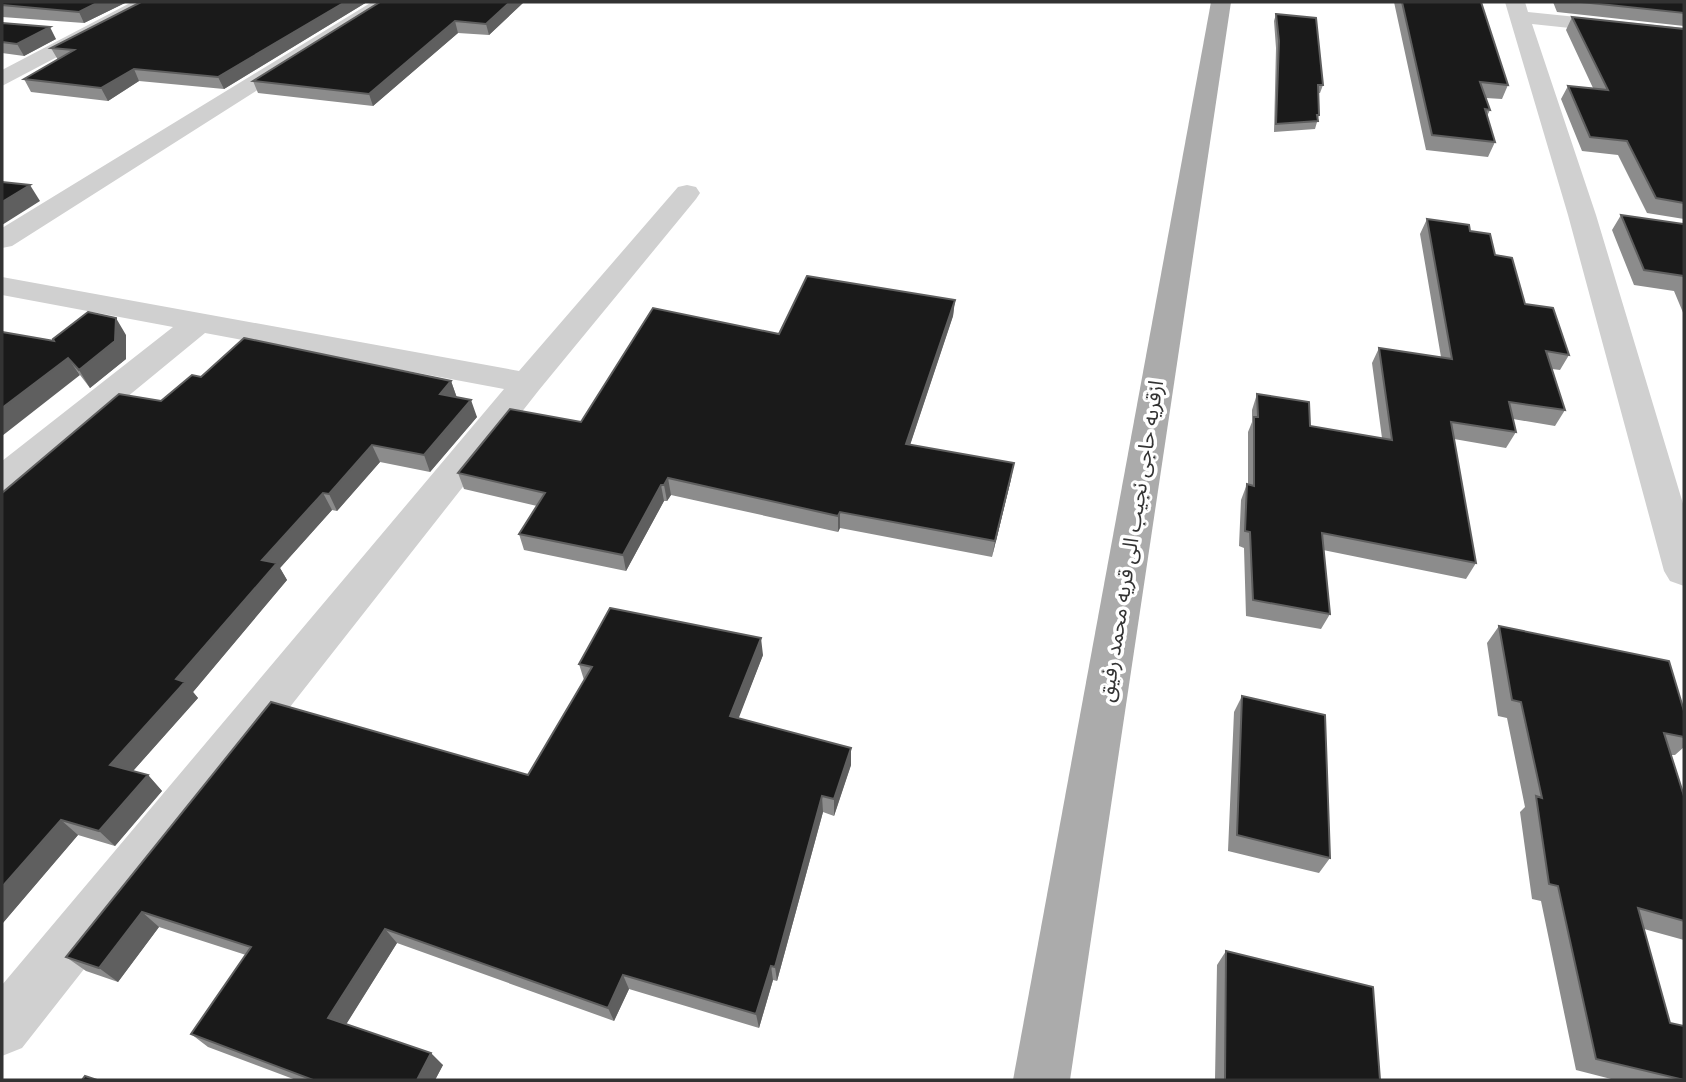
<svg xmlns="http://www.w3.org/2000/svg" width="1686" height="1082" viewBox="0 0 1686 1082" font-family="Helvetica,'Noto Sans Arabic',sans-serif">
  <rect width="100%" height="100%" fill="#fff"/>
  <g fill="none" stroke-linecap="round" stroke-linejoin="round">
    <path fill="#d0d0d0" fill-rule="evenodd" d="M132 2H157L154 6 2 86V70Z
      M372 2H396L12 246 2 248V228Z
      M1505 2H1525L1528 12 1684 28V40L1532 24 1596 215 1684 507V586L1670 581 1664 571 1568 215Z
      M687 185 696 187 700 193 696 199 539 390 22 1048 2 1056V985L504 389 205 333 15 489 2 493V461L173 327 2 295V277L519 371 678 187Z"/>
    <path fill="#ababab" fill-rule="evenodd" d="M1211 2H1231L1070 1080H1013Z"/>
  </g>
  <path fill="#8c8c8c" d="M2 2H127L84 23 2 17Z
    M367 2 224 89 139 81 108 101 31 92 24 79 58 60 51 48Z
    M380 2H524L489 35 458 33 373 106 258 93 253 81Z
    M1394 2H1481L1508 85 1502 99 1486 98 1490 110 1487 116 1495 142 1488 157 1426 150Z
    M1553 2H1684V26L1557 12Z
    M1276 14 1323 85 1320 93H1318L1319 115 1315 129 1274 132 1276 48 1274 21Z
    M1572 17 1684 29V219L1647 213 1618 155 1582 151 1561 99 1568 86 1593 88 1566 30Z
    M2 23 56 39 24 56 2 53Z
    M1621 215 1684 224V315L1674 291 1634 285 1612 230Z
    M1427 219 1470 231 1495 255 1525 304 1569 355 1560 370 1552 369 1565 410 1555 426 1513 419 1516 432 1506 448 1454 439 1476 563 1466 579 1323 550 1330 614 1321 629 1246 616 1244 548 1239 546 1241 500 1247 484 1248 485V432L1252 422V410L1257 394 1310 426 1382 438 1372 363 1379 348 1441 357 1420 234Z
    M955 300 953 316 910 445 1011 479 992 557 840 528 838 532 671 495 667 501H664L626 571 524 550 519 534 537 506 464 489 458 473 581 422 779 334Z
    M126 335V359L90 388 54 341Z
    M201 377 451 381 457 398 477 417 430 472 380 462 337 511 332 510 280 568 287 580 193 692 198 698 133 771 148 775 162 791 115 846 78 835 2 924 161 401Z
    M1499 626 1684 711V747L1675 755H1671L1684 796V940L1644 929 1684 1080H1615L1576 1070 1541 901 1532 899 1520 812 1525 807 1507 718 1498 716 1487 643Z
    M763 655 738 718 851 748V765L834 816 823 812 777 981 773 980 759 1028 629 989 614 1021 397 943 346 1024 443 1065 435 1080H296L208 1047 191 1034 246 955 159 927 118 982 86 971 66 957 271 702 528 775 584 680 579 664Z
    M1242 696 1330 858 1319 873 1228 851 1234 712Z
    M1226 951 1380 1080H1215L1217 965Z"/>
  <path fill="#5f5f5f" d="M99 2H127L84 23 79 12Z
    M345 2H367L224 89 218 77Z
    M510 2H524L489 35 486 24Z
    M455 21 458 33 373 106 369 94Z
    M50 27 56 39 24 56 17 44Z
    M134 69 139 81 108 101 101 88Z
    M30 185 40 201 2 225V202Z
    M955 300 953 316 905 460 906 444Z
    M116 318 126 335V359L90 388 79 370Z
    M68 358 80 375 2 436V408Z
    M451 381 457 398 440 394Z
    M471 400 477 417 430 472 424 455Z
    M372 445 380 462 337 511 329 494Z
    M1014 463 1011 479 992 557 995 541Z
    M668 478 671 495 667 501 664 485Z
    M661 485 664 501 626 571 623 555Z
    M323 493 332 510 280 568 287 580 193 692 198 698 125 780 110 765 176 679 262 560Z
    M840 512V528L838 532V516Z
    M761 638 763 655 733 733 730 716Z
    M851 748V765L834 816V799Z
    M148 775 162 791 115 846 99 831Z
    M822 796 823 812 777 981 775 967Z
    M61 820 78 835 2 924V887Z
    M142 912 159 927 118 982 99 968Z
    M385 929 397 943 342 1031 328 1018Z
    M771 966 773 980 759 1028 756 1014Z
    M623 975 629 989 614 1021 608 1008Z
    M431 1053 443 1065 435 1080H417Z"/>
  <path fill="#1a1a1a" stroke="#5f5f5f" stroke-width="2" d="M2 2H99L79 12 2 5Z
    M141 2H345L218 77 134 69 101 88 24 79 74 50 51 48Z
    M380 2H510L486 24 455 21 369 94 253 81Z
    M1402 2H1481L1508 85 1480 82 1490 110 1485 109 1495 142 1432 135Z
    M1581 2H1684V13Z
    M1276 14 1316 18 1323 85H1318L1319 115H1317L1318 121 1276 124 1279 41Z
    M1572 17 1684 29V203L1656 198 1627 141 1590 137 1568 86 1608 90Z
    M2 23 50 27 17 44 2 42Z
    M2 182 30 185 2 202Z
    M1621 215 1684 224V276L1644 270Z
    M1427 219 1469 225 1470 231 1490 234 1495 255 1512 258 1525 304 1553 308 1569 355 1546 351 1565 410 1509 402 1516 432 1451 422 1476 563 1322 533 1330 614 1253 600 1250 532 1245 531 1247 484 1254 486V417H1258L1257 394 1309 402 1310 426 1392 440 1379 348 1452 359Z
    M807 276 955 300 906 444 1014 463 995 541 840 512 838 516 668 478 664 485H661L623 555 519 534 545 493 458 473 510 409 581 422 653 308 779 334Z
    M88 312 116 318 115 341 79 370 68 358 2 408V332L54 341 53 339Z
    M244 338 451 381 440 394 471 400 424 455 372 445 329 494 323 493 262 560 277 563 176 679 185 682 110 765 148 775 99 831 61 820 2 887V493L119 394 161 401 192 375 201 377Z
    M610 608 761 638 730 716 851 748 834 799 822 796 775 967 771 966 756 1014 623 975 608 1008 385 929 328 1018 431 1053 417 1080H313L191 1034 251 947 142 912 99 968 66 957 271 702 528 775 592 667 579 664Z
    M1499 626 1669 661 1684 711V737L1664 733 1684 796V921L1638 908 1670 1023 1684 1026V1080L1596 1059 1558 886 1549 884 1536 796 1542 798 1521 702 1512 700Z
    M1242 696 1325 715 1330 858 1237 835Z
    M1226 951 1373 987 1380 1080H1225Z
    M85 1076 97 1080H82Z"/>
  <g text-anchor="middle" stroke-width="7" stroke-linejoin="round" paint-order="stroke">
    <g font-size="21" fill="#333" stroke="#fff">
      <text transform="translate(1131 541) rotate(-81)" y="7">ازقریه حاجی نجیب الی قریه محمد رفیق</text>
    </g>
  </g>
  <rect width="1686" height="1082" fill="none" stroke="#333333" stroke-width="7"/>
</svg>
